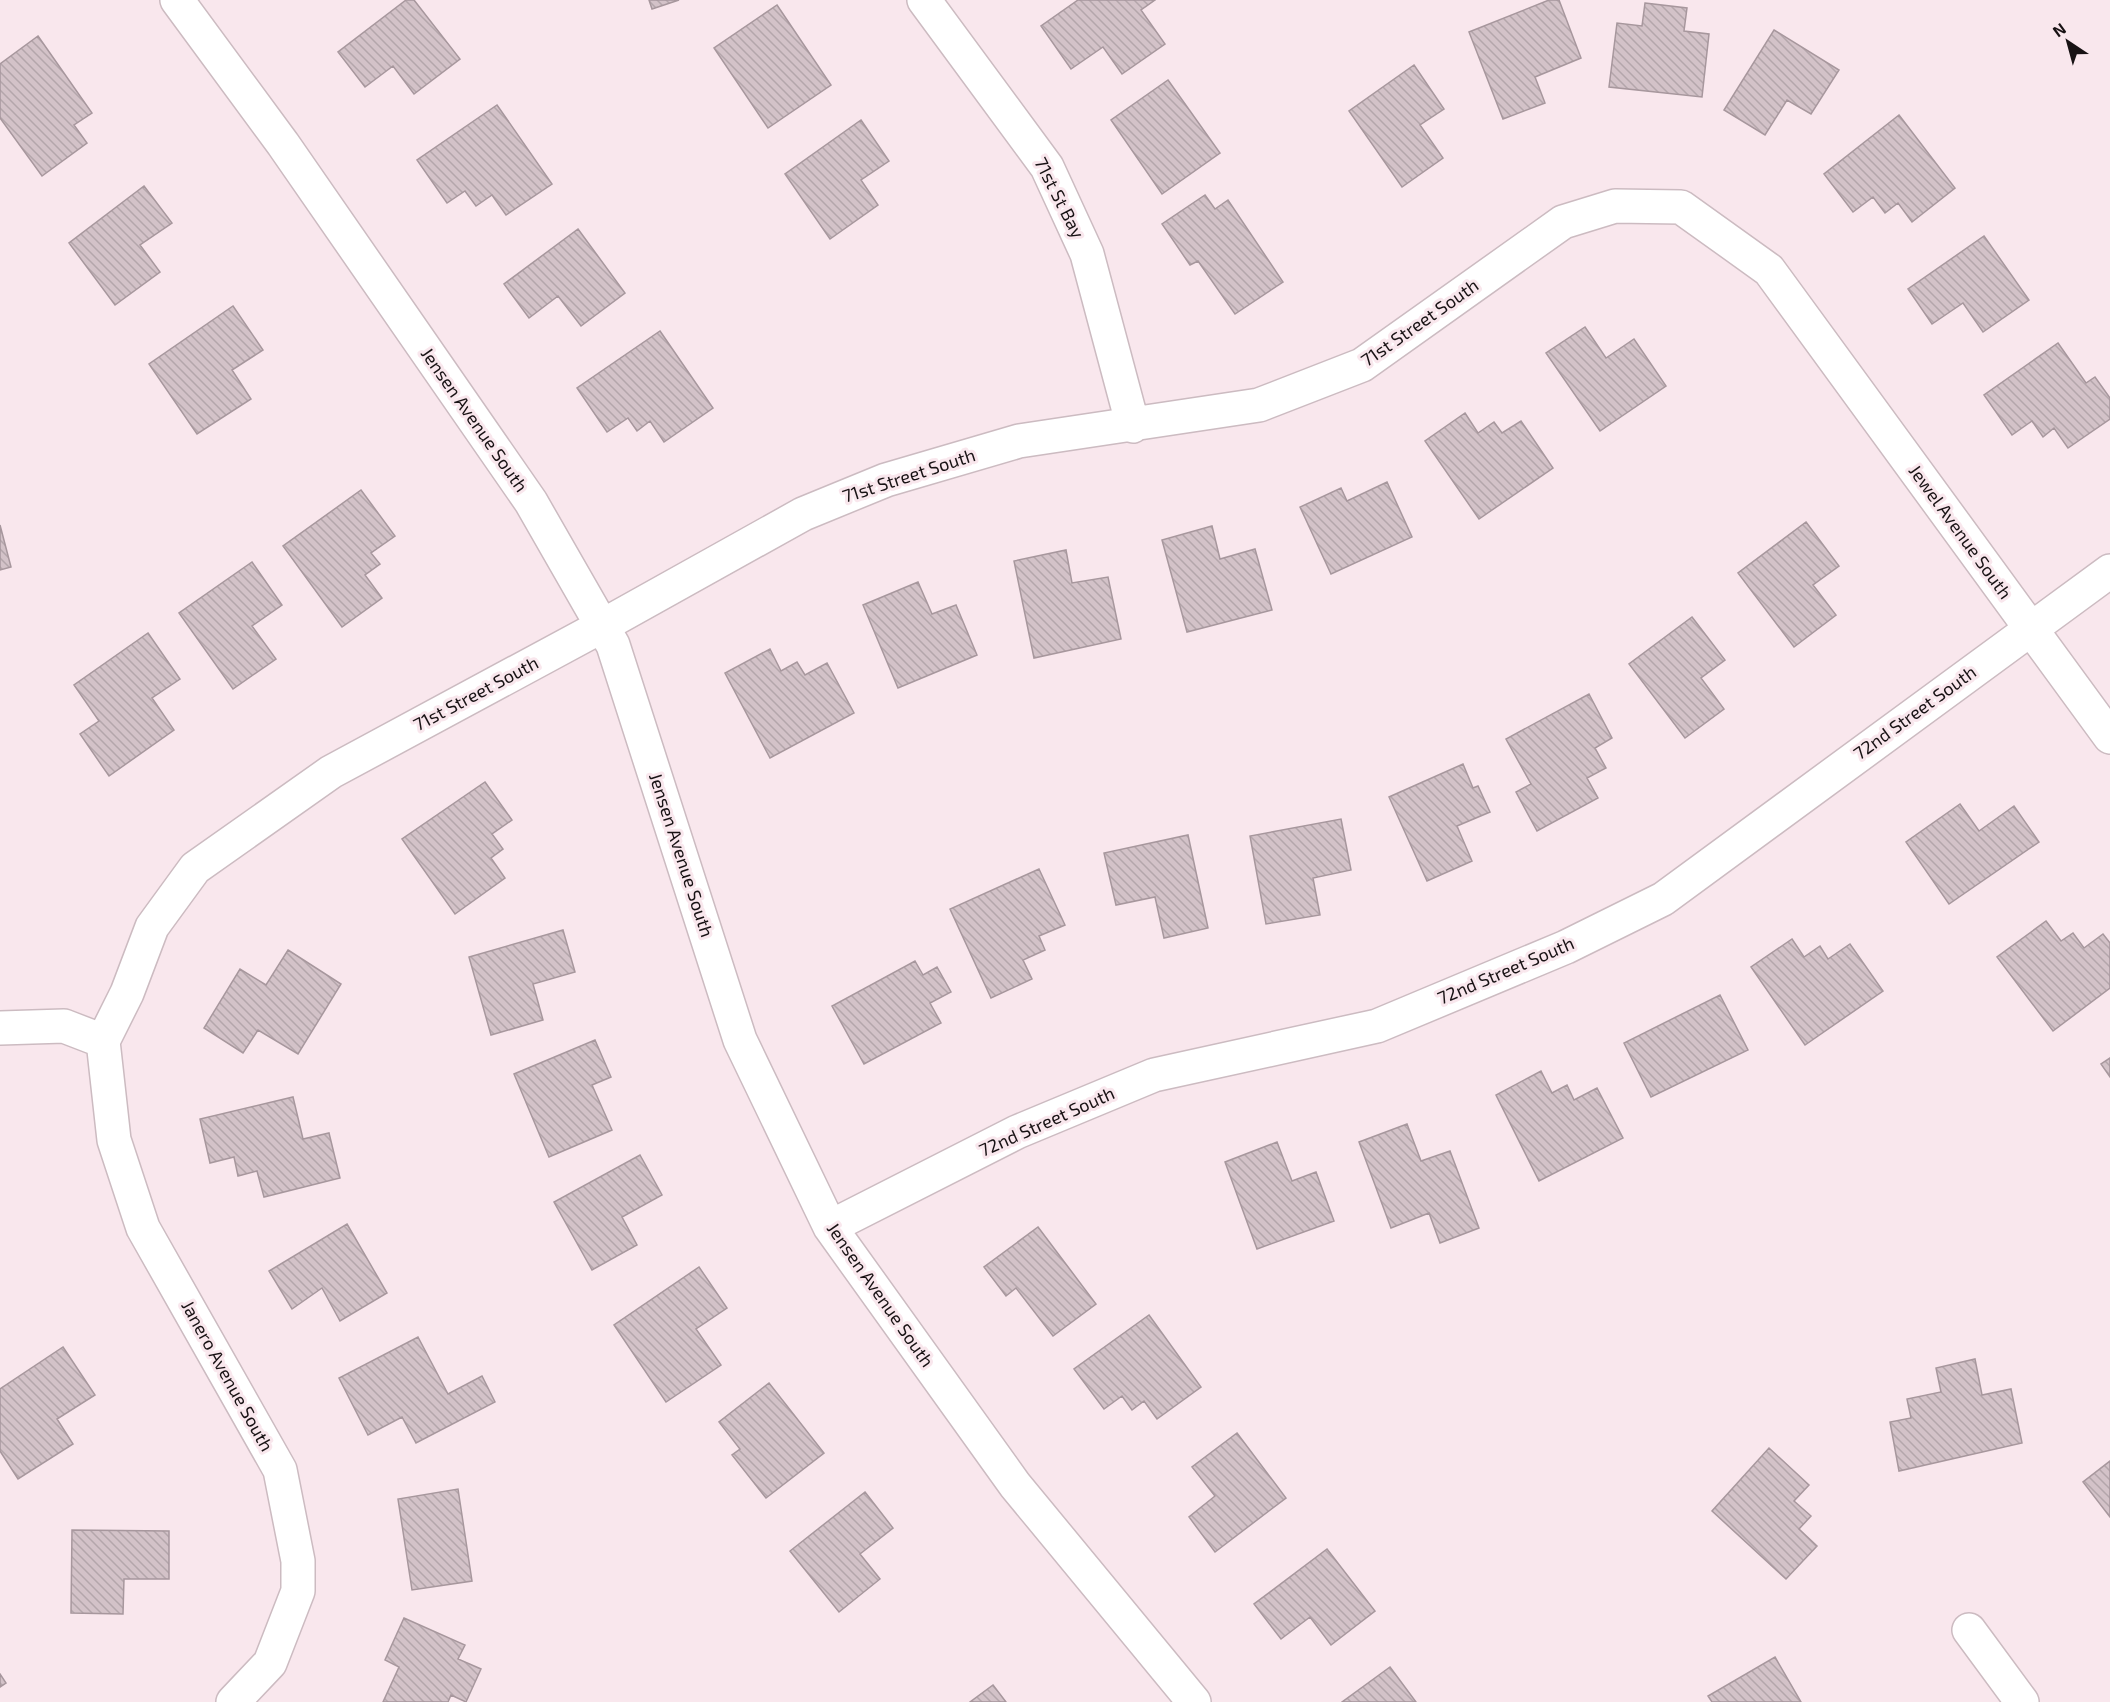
<svg xmlns="http://www.w3.org/2000/svg" width="2110" height="1702" viewBox="0 0 2110 1702" font-family="'Exo 2',sans-serif">
  <defs>
    <pattern id="building-back-hatch" width="6" height="6" patternUnits="userSpaceOnUse" patternTransform="scale(1.5)"><rect width="6" height="6" fill="#d3c2c8"/><path d="M-1 5l2 2M0 0l6 6M5-1l2 2" fill="none" stroke="#b4a6ab"/></pattern>
  </defs>
  <rect width="100%" height="100%" fill="#f9e7ed"/>
  <path fill="url(#building-back-hatch)" stroke="#a7979d" stroke-width="1.5" d="M406 0H414L460 59 414 94 393 66 365 87 338 52Z
    M649 0H679L652 9Z
    M1078 0H1155L1141 10 1165 44 1122 74 1103 47 1071 69 1041 26Z
    M1549 0H1559L1581 58 1535 77 1545 103 1503 119 1469 32Z
    M1645 3 1687 8 1684 31 1709 34 1702 97 1609 87 1617 23 1642 26Z
    M777 5 831 85 768 128 714 48Z
    M1774 30 1839 70 1811 114 1787 100 1765 135 1724 110Z
    M38 36 92 113 74 125 87 143 42 176 0 118V64Z
    M1414 65 1444 109 1420 125 1443 158 1402 187 1349 111Z
    M1168 80 1220 153 1162 194 1111 120Z
    M497 105 552 184 506 215 492 195 476 206 465 191 447 203 417 160Z
    M1899 115 1955 188 1912 222 1898 203 1885 213 1873 197 1853 212 1824 174Z
    M861 120 889 161 861 180 878 205 830 239 785 174Z
    M144 186 172 223 140 245 160 272 115 305 69 243Z
    M1205 195 1215 209 1228 200 1283 282 1235 314 1198 261 1190 265 1162 224Z
    M578 229 625 293 581 326 558 296 529 318 504 284Z
    M1984 236 2029 300 1983 332 1963 303 1932 324 1908 289Z
    M233 306 263 350 232 370 251 399 197 434 149 364Z
    M1585 327 1606 358 1634 339 1666 386 1600 431 1546 353Z
    M660 331 713 408 664 442 650 421 637 431 628 418 607 432 577 388Z
    M2058 343 2086 383 2095 377 2110 398V419L2068 448 2054 428 2043 437 2032 421 2012 435 1984 395Z
    M1465 413 1478 433 1494 422 1502 433 1521 421 1553 468 1479 519 1425 441Z
    M1387 482 1412 537 1331 574 1300 507 1341 488 1347 501Z
    M361 490 395 536 371 553 380 564 365 575 382 598 342 627 283 546Z
    M1806 522 1839 566 1813 585 1836 615 1794 647 1738 573Z
    M0 525 11 567 0 570Z
    M1212 526 1220 559 1255 549 1272 610 1187 632 1162 540Z
    M1066 550 1072 583 1108 577 1121 639 1034 658 1014 561Z
    M252 562 282 605 252 626 276 659 233 689 179 613Z
    M918 582 932 614 956 605 977 655 898 688 863 605Z
    M1692 617 1725 660 1701 678 1724 709 1685 738 1629 664Z
    M148 633 180 679 152 698 174 730 109 776 80 734 99 721 74 685Z
    M770 649 781 671 797 662 805 675 827 663 854 713 770 758 725 673Z
    M1589 694 1612 738 1595 748 1606 768 1587 778 1598 798 1537 831 1516 792 1531 784 1506 739Z
    M1463 764 1473 788 1478 786 1490 812 1457 826 1472 861 1427 881 1389 797Z
    M485 782 512 820 492 834 503 849 491 858 505 878 455 914 402 839Z
    M1960 804 1979 831 2014 806 2039 842 1949 904 1906 842Z
    M1341 819 1351 870 1313 878 1320 915 1266 924 1250 836Z
    M1188 835 1208 928 1164 938 1155 897 1116 905 1104 853Z
    M1039 869 1065 925 1039 936 1045 950 1023 960 1032 979 991 998 950 909Z
    M2046 921 2061 941 2073 933 2084 948 2103 934 2110 943V988L2053 1031 1997 957Z
    M563 930 575 972 533 984 543 1020 491 1035 469 957Z
    M1792 939 1804 957 1820 946 1828 959 1850 944 1883 991 1805 1045 1751 967Z
    M288 950 341 984 298 1054 258 1030 243 1053 204 1028 240 969 266 985Z
    M915 961 923 975 937 967 951 992 930 1003 941 1023 864 1064 832 1006Z
    M1720 995 1748 1050 1651 1097 1624 1043Z
    M595 1040 611 1077 592 1085 612 1130 549 1157 514 1074Z
    M2110 1058V1077L2101 1064Z
    M1541 1071 1552 1093 1567 1085 1574 1100 1597 1088 1623 1138 1539 1181 1496 1095Z
    M293 1097 303 1139 329 1133 340 1178 264 1197 257 1171 238 1176 234 1157 210 1163 200 1119Z
    M1407 1124 1421 1161 1450 1151 1479 1228 1440 1243 1429 1213 1391 1228 1359 1142Z
    M1277 1142 1292 1181 1316 1172 1334 1221 1257 1249 1225 1162Z
    M640 1155 662 1195 622 1217 637 1245 592 1270 554 1202Z
    M347 1224 387 1293 340 1321 322 1288 292 1309 269 1271Z
    M1038 1227 1096 1304 1053 1336 1016 1288 1006 1296 984 1267Z
    M699 1267 727 1308 696 1329 721 1365 666 1402 614 1325Z
    M1149 1315 1201 1387 1157 1419 1144 1401 1132 1410 1122 1396 1104 1409 1074 1369Z
    M418 1337 448 1394 482 1376 495 1402 416 1443 402 1417 368 1435 339 1378Z
    M63 1347 95 1395 57 1419 73 1444 18 1479 0 1451V1389Z
    M1975 1359 1982 1395 2011 1389 2022 1443 1899 1471 1890 1422 1911 1418 1907 1399 1941 1392 1936 1368Z
    M769 1383 824 1453 766 1498 732 1455 740 1449 719 1422Z
    M1237 1433 1286 1498 1215 1552 1189 1517 1215 1496 1192 1467Z
    M1769 1448 1809 1485 1794 1501 1811 1516 1799 1529 1817 1546 1786 1579 1712 1511Z
    M2110 1461V1517L2083 1482Z
    M458 1489 472 1581 412 1590 398 1499Z
    M865 1492 893 1528 860 1554 880 1579 839 1612 790 1551Z
    M72 1530 169 1531V1579H124L123 1614 71 1613Z
    M1327 1549 1375 1611 1331 1645 1310 1617 1281 1639 1254 1604Z
    M404 1618 465 1645 458 1659 481 1669 466 1702 451 1695 448 1702H383L399 1667 385 1660Z
    M1775 1657 1801 1702H1712L1708 1696Z
    M1390 1667 1416 1702H1342Z
    M0 1674 6 1683 0 1687Z
    M993 1685 1006 1702H970Z"/>
  <g fill="none" stroke-linecap="round" stroke-linejoin="round">
    <defs>
      <path id="street" d="M177 0 283 144 531 502 613 645 740 1040 830 1227 1015 1485 1194 1702
        M924 0 1047 167 1087 254 1133 426
        M0 1028 64 1026 103 1041
        M103 1041 127 993 152 927 195 868 331 772 602 626 803 514 886 480 1019 441 1259 405 1362 365 1563 222 1615 206 1681 207 1769 270 2110 737
        M103 1041 114 1140 143 1228 280 1470 298 1561V1591L270 1663 233 1702
        M830 1227 1017 1132 1154 1075 1377 1026 1566 947 1663 899 2110 571
        M1969 1630 2022 1702"/>
    </defs>
    <use href="#street" stroke="#ccbbc1" stroke-width="36"/>
    <use href="#street" stroke="#fff" stroke-width="33"/>
  </g>
  <g text-anchor="middle" stroke-width="6" stroke-linejoin="round" paint-order="stroke">
    <g font-size="18" fill="#181214" stroke="#f9e7ed">
      <text transform="translate(1059 198) rotate(63)" y="6">71st St Bay</text>
      <text transform="translate(1420 323) rotate(-35)" y="6">71st Street South</text>
      <text transform="translate(474 420) rotate(55)" y="6">Jensen Avenue South</text>
      <text transform="translate(909 476) rotate(-18)" y="6">71st Street South</text>
      <text transform="translate(1960 532) rotate(54)" y="6">Jewel Avenue South</text>
      <text transform="translate(476 694) rotate(-28)" y="6">71st Street South</text>
      <text transform="translate(1915 713) rotate(-36)" y="6">72nd Street South</text>
      <text transform="translate(681 855) rotate(72)" y="6">Jensen Avenue South</text>
      <text transform="translate(1506 971) rotate(-23)" y="6">72nd Street South</text>
      <text transform="translate(1047 1122) rotate(-24)" y="6">72nd Street South</text>
      <text transform="translate(880 1295) rotate(55)" y="6">Jensen Avenue South</text>
      <text transform="translate(227 1376) rotate(61)" y="6">Janero Avenue South</text>
    </g>
  </g>
  <g transform="translate(2068 42) rotate(324)" stroke="#f9e7ed" stroke-width="4.5" paint-order="stroke">
  <path d="M0-4.5L10 22L0 15L-10 22Z" fill="#181214"/>
  <text y="-9" font-size="16" font-weight="bold" text-anchor="middle" fill="#181214">N</text>
  </g>
</svg>
